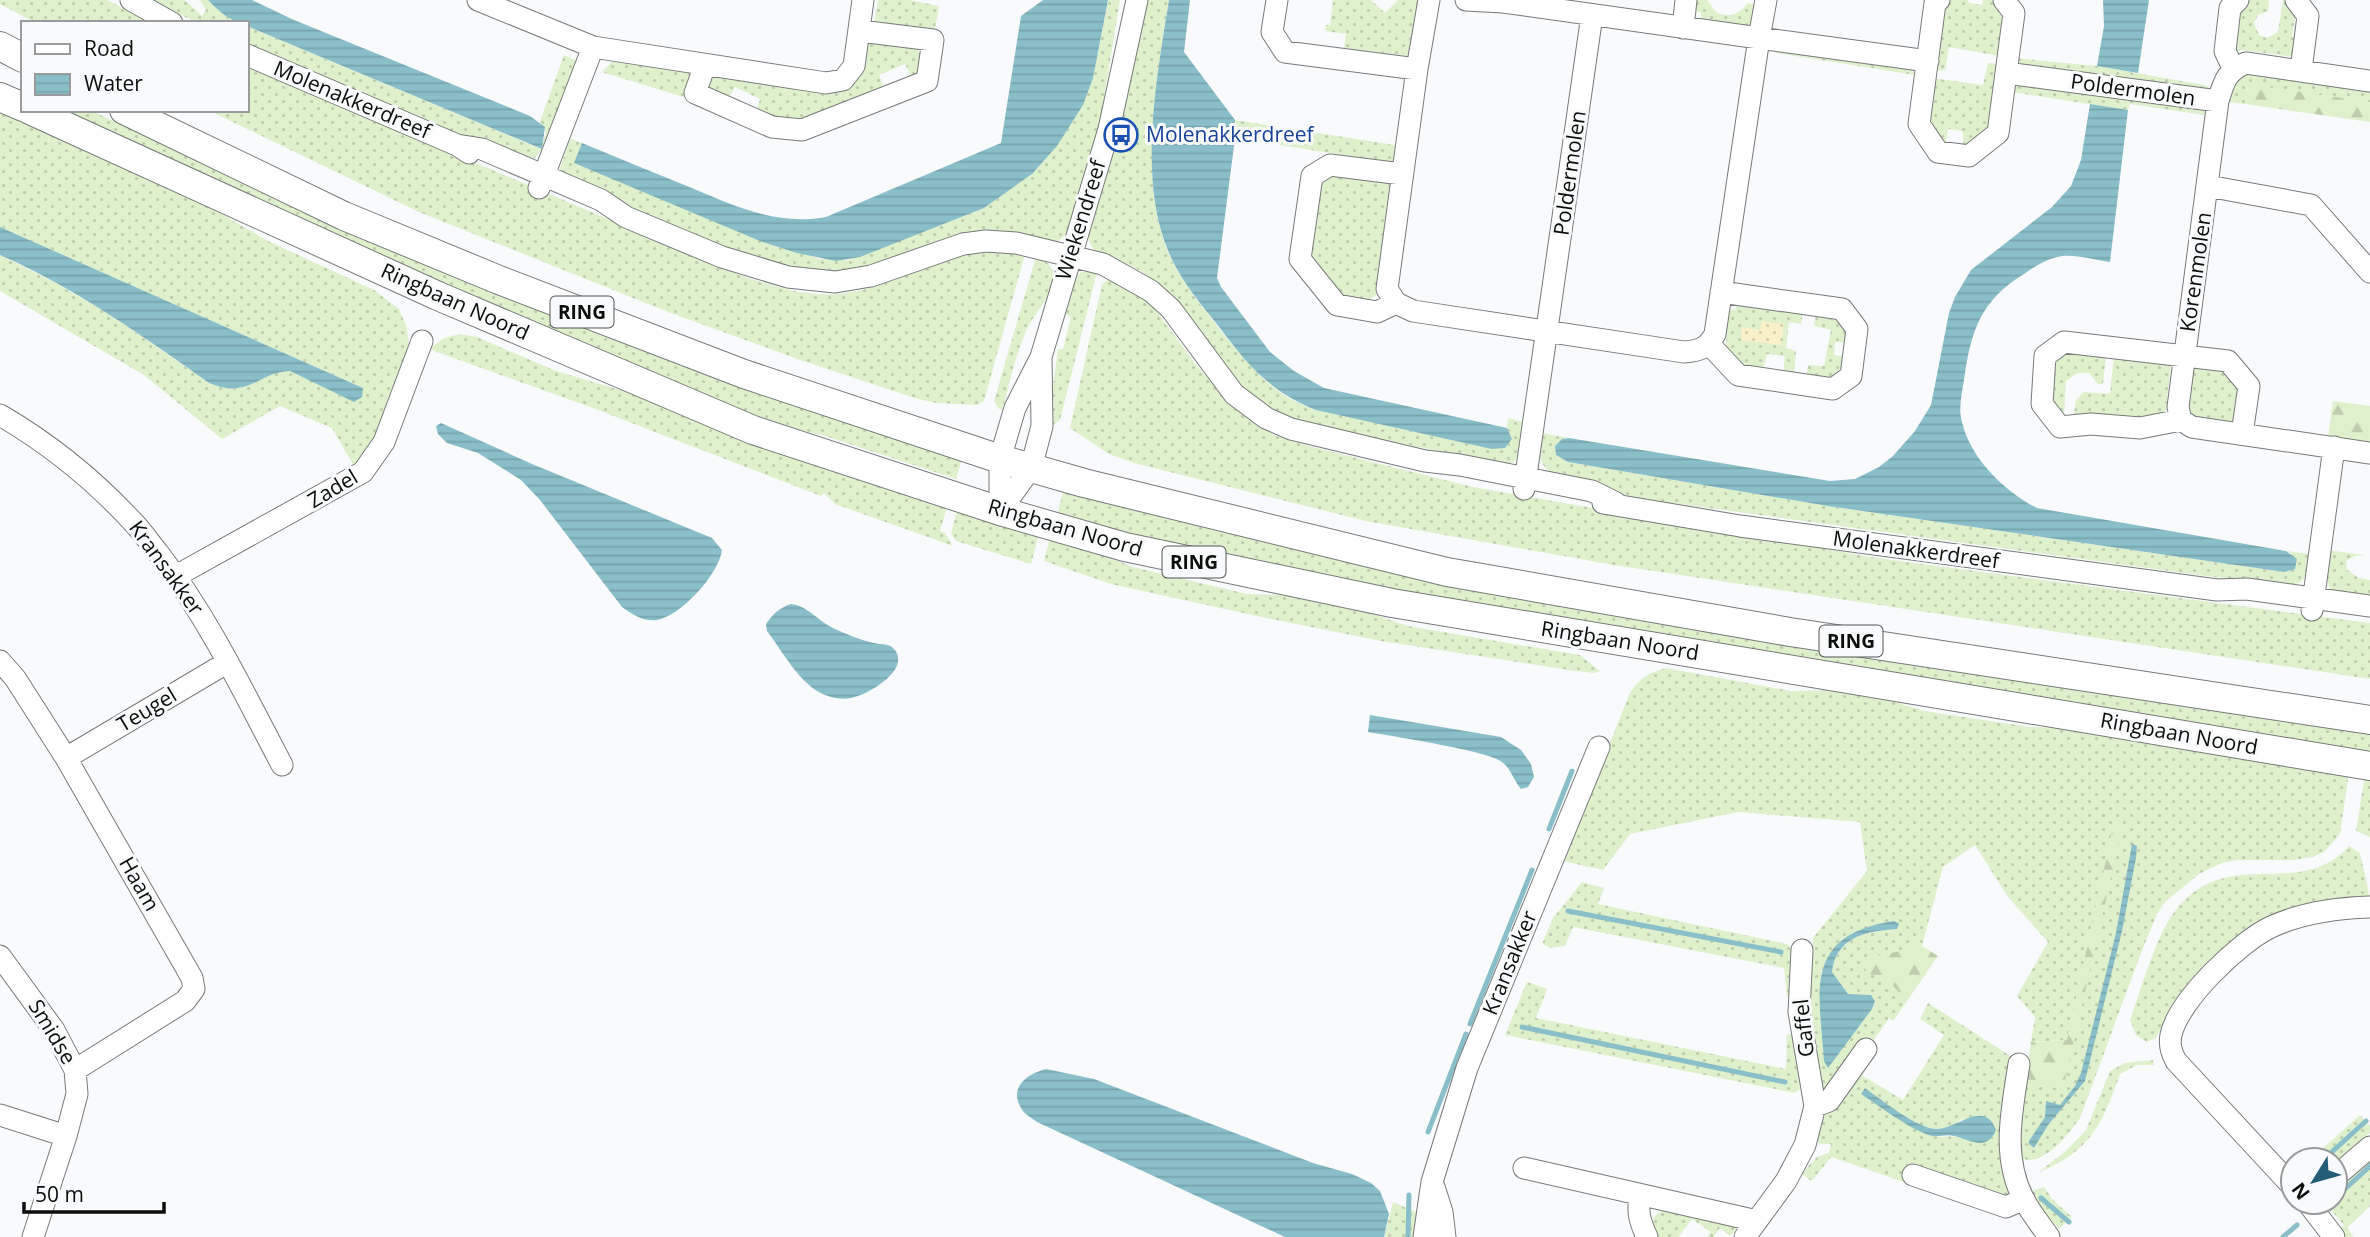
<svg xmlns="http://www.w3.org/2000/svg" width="2370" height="1237" viewBox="0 0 2370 1237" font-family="'Open Sans',sans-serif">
  <defs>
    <pattern id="grass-dots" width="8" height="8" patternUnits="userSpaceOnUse" patternTransform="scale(1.75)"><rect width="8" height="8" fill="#def1cc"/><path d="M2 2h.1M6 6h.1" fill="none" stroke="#bdcdae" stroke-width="1.8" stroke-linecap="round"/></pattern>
    <pattern id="forest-firs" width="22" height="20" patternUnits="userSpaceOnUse" patternTransform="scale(1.75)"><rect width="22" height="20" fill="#def1cc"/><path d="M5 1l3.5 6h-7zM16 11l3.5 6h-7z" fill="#bdcdae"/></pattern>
    <pattern id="sand-dots" width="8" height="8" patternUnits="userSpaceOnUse" patternTransform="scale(1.75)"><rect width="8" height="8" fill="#faf1cb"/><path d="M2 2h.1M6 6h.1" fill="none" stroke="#d5cdad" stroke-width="1.8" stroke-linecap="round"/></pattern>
    <pattern id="water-rules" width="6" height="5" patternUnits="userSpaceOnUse" patternTransform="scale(1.75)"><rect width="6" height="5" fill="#8abfc9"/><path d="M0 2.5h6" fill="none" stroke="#76a3ab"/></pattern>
  </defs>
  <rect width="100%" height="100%" fill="#f9fafc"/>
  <path fill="url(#grass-dots)" fill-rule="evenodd" d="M0 0H107L152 23H36L0 4Z
    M150 0H185L202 16 206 10 200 0H208L223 14 239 23H198Z
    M878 0H909L939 6 934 34 874 23Z
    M1108 0H1120L1100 123 1070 231 1057 242 897 260 840 272 775 268 619 206 558 175 570 138 582 143 575 162 820 259 848 260 984 208 1032 174 1093 78Z
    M1143 0H1169C1157 76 1139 173 1166 247 1177 277 1199 302 1218 327 1241 356 1264 386 1298 403 1322 414 1350 416 1375 422 1419 430 1462 439 1505 448L1512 439 1507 428 1508 418 1524 422 1519 453 1514 462 1503 465 1297 421C1227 396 1205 335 1157 284 1151 278 1140 270 1131 266 1110 255 1088 259 1087 228L1118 137Z
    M1333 0H1371L1385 13 1398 0H1420L1410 56 1344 48 1346 34 1325 31 1326 25H1330Z
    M1694 0H1707L1716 12C1729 18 1739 15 1748 3L1758 6 1754 25 1743 29 1701 22V12L1693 11Z
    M1948 0H1968L1969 3 1982 5 1983 0H1997L2007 13 2000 56 1949 47 1945 71 1933 69 1942 5Z
    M2245 0H2269L2268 11 2258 15 2254 23 2259 35 2267 38 2278 32 2283 0H2288L2296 12 2292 37 2297 39 2294 57 2242 50 2232 53 2237 7Z
    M247 26 541 149 546 132 540 121 564 55 578 61 542 149 534 159 523 161 247 44Z
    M866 40 915 45 922 57 921 73 911 76 905 64 879 75 884 88 800 122 773 118 756 112 760 99 735 87 728 99 708 92 705 84 710 73 828 91Z
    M1777 46 1910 65 1915 75 1776 53Z
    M2015 58 2097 66 2209 86 2208 92 2020 65Z
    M615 59 693 71 683 97 602 72Z
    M1988 63 1999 64 1990 133 1963 147V131L1948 129 1946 146 1925 122 1932 78 1983 85Z
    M247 66 745 277C774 286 803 296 834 294 883 292 925 261 972 253 990 250 1008 253 1025 254L984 401 977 405 937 403 918 399 803 361 668 312 419 212 208 110H247Z
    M2245 72 2370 91V102L2247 85 2245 104 2230 102 2232 85Z
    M2018 81 2206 108 2205 115 2130 104 2128 110 2011 92 2012 85Z
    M0 108 184 192 268 241 374 290 399 309 407 328 409 345 380 436 355 468 332 428 280 406 222 439 144 375 0 291V255L54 282 114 317 209 383C249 400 258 372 290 371L363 388 0 227Z
    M54 110H90L246 183 748 391 962 459 956 479 825 436 757 419 589 353Z
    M1235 120 1395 145 1393 163 1235 138Z
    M1326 171 1392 181 1376 295 1363 304 1342 299 1307 253 1317 179Z
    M1036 257C1045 260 1052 264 1054 275 1057 292 1035 312 1028 327 1016 351 1010 384 1002 410L998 408 994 401Z
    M1081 272H1097L1060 420 1053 425 1048 424 1058 349H1063L1071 317 1065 314 1072 281Z
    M1109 279 1146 297 1197 366 1235 409 1274 435 1301 444 1473 487 1877 558 2370 623V679L1614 565 1366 521 1134 463 1109 454 1070 428 1102 284Z
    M1737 300 1803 312 1801 324 1789 322 1786 348 1796 351 1794 375 1783 373 1785 356 1767 354 1763 370 1742 367 1725 353 1729 309 1735 310Z
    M1816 313 1841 316 1850 328 1848 343 1835 342 1834 355 1846 357 1844 372 1832 382 1806 378 1808 365 1824 366 1831 330 1814 326Z
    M460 334 477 337 556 371 627 392 760 444 947 507 940 531 945 533 953 546 835 504 824 493 821 496 593 408 429 349 444 338Z
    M2065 350 2106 355 2103 384H2098L2089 373H2078L2066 381 2064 413 2052 401 2056 357Z
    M2114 356 2171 365 2165 417 2159 419 2141 416 2132 422 2074 414 2076 400 2084 392 2110 394Z
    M2190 366 2228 369 2240 389 2235 423C2179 416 2183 421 2190 366Z
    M1542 433 1569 438 1562 439 1556 455 1568 462 1828 506 2284 572 2292 554 2286 551 2308 554C2308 573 2307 583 2287 587L1636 498 1551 473C1536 461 1539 451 1542 433Z
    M1064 489 1209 529 1416 577 2370 729V755L1331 583 1056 518Z
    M957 510 1039 534 1031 564 956 541 951 534Z
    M1050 537 1080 546 1133 567 1247 594 1294 595 1350 606 1408 626 1580 655 1600 671 1594 673 1576 671 1381 641 1266 618 1111 584 1044 561Z
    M2327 550 2364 555 2355 556 2346 561 2347 570 2359 578 2370 580V601C2326 592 2325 596 2327 550Z
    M1666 668 1791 691 1849 690 1871 694 1924 711 2030 727 2089 729 2349 773 2340 834 2324 852 2312 857 2295 860H2237L2222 863 2199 874 2165 902 2157 914 2141 953 2080 1118C2069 1134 2038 1174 2017 1155L2025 1085 2063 1088 2114 827 2067 1040 2031 1042 2035 1017 2017 996 2048 942 2008 897 1975 845 1943 867 1922 946 1864 959 1880 976 1898 988 1905 1004 1893 1021 1889 1018 1872 1043 1863 1039 1825 1097 1820 1098 1809 1009 1813 938 1867 871 1860 822 1738 812 1630 834 1603 870 1563 861 1629 695C1638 679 1648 673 1666 668ZM1899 924 1897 929C1867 931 1836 937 1832 972L1848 994 1871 995 1875 1001 1872 1009 1828 1067 1821 973 1842 939Z
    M2365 775 2370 776V837L2356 831Z
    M2349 846 2360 853 2370 898 2309 906 2169 1013 2156 1038 2147 1042 2136 1035 2130 1020C2142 988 2155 937 2175 911 2228 843 2299 902 2349 846Z
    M1582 882 1604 888 1598 904 1787 944 1794 952V997L1787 996 1784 968 1573 927 1565 946 1551 948 1542 944 1553 918Z
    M1527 982 1547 989 1536 1018 1786 1069 1787 1034 1796 1036 1800 1089 1795 1093 1505 1035Z
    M1928 1003 2012 1057 2017 1193 2000 1200 1910 1166 1904 1182 1831 1157 1812 1181 1801 1174 1817 1157 1829 1153 1831 1144H1819L1816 1139 1820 1118 1831 1110 1858 1073 1903 1100 1944 1035 1920 1019ZM1862 1092C1882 1104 1927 1137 1950 1128 1955 1126 1959 1121 1963 1118L1961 1138C1951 1135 1943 1138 1933 1136 1920 1133 1869 1102 1862 1092Z
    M2153 1060 2154 1065H2137L2120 1074C2103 1123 2090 1152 2039 1172L2067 1150 2086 1130 2110 1071 2125 1063Z
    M2360 1115 2370 1126V1133L2335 1164V1160H2310Z
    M2370 1159V1206L2347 1228 2354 1237H2342L2337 1232 2344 1225 2328 1207V1202H2335V1185Z
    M2044 1187 2053 1200 2072 1217 2059 1229 2037 1205 2029 1192Z
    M1393 1202 1418 1213V1237H1384Z
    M1668 1210 1732 1223 1736 1229 1730 1236 1720 1228 1713 1237H1707L1711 1232 1692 1219 1678 1237H1656C1651 1223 1650 1212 1668 1210Z"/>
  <path fill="url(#forest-firs)" d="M2247 84 2370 102V122L2245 104Z
    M2333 401 2370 406V444L2328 438Z
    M2113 827 2122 829 2063 1089 2025 1085 2031 1042 2067 1040Z
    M1922 946 1938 956 1905 1004C1897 986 1887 977 1868 974L1864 967V959Z"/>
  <path fill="url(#sand-dots)" d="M1762 321 1784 324 1781 345 1741 340 1742 327 1760 330Z"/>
  <path fill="url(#water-rules)" d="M208 0H252L294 20 530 116 545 127 542 149 247 26V23C231 23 219 11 208 0Z
    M1043 0H1108L1093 78 1083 105 1057 146 1032 174 984 208 860 257 836 261 797 253 760 241 574 163 582 143C615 157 648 170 682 184 729 203 774 227 826 217L1001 143 1021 16Z
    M1169 0H1190L1184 52 1235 120V138L1217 278 1221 287 1270 352 1294 371 1324 388 1507 428 1512 439 1505 448 1492 449 1316 410C1271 392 1248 366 1220 328 1200 303 1178 278 1167 248 1138 176 1157 75 1169 0Z
    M2103 0H2149L2138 73 2097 66 2104 26Z
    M2090 104 2128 110 2110 262C2093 260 2073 253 2057 257 2045 260 2034 267 2024 274 1980 301 1971 331 1964 380 1962 393 1958 409 1962 422 1970 458 2005 492 2037 508L2286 551 2297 559 2295 569 2284 572 1828 506 1568 462 1556 455 1555 446 1562 439 1569 438 1830 481 1855 479 1879 467 1893 456 1915 431 1931 405 1949 313 1955 297 1971 270 2052 207 2071 186 2081 160Z
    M0 227 363 388 362 397 354 402 290 371C258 372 249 400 209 383 143 336 75 288 0 255Z
    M441 423 532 464 712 538 722 550C719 574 681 616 657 620 644 622 633 615 622 607L540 500 521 480 478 453 447 443 438 434 436 426Z
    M791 604C808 606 818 621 833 628 846 634 860 640 874 643 881 645 889 643 894 649 912 669 868 695 851 698 842 700 833 698 825 695 800 685 783 652 767 631L766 624C773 614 779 608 791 604Z
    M1370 715 1501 737 1521 750 1531 764 1534 777 1528 787 1521 789C1513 780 1512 770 1502 762 1489 751 1391 736 1368 732Z
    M2132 844 2137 846 2136 858 2122 931 2085 1081 2048 1125 2034 1148 2029 1144V1141L2045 1117 2046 1101 2060 1105 2075 1086 2081 1073 2116 933Z
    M1894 921 1899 924 1897 929C1868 931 1836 936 1832 972L1848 994 1871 995 1875 1001 1872 1009 1828 1068 1824 1061C1819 990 1803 935 1894 921Z
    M1046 1069 1094 1079 1313 1163 1352 1174 1371 1183 1380 1191 1389 1214 1384 1237H1285L1037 1122C1033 1119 1026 1115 1023 1111 1007 1089 1026 1074 1046 1069Z
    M1865 1088C1882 1100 1916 1128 1936 1129 1956 1130 1984 1098 1996 1130 1986 1153 1969 1139 1954 1136 1947 1134 1939 1137 1932 1136 1910 1130 1881 1107 1861 1094Z"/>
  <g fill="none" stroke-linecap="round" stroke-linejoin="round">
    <path stroke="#8abfc9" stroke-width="5" d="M1549 829 1572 771
      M1568 911 1781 952
      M1470 1024 1532 870
      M1522 1027 1785 1082
      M1428 1132 1466 1034
      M2323 1160 2366 1121
      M2041 1198 2069 1222
      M2335 1198 2370 1166
      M1408 1237 1409 1195
      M2283 1237 2297 1225"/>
    <defs>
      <path id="minor" d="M131 0 172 23
        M478 0 593 47 826 83 843 80 854 66 863 0
        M1277 0 1272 32 1285 52 1417 69
        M1429 0 1417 69 1387 289 1396 303 1413 311 1684 352C1699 351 1708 348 1715 334L1759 38 1503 2 1466 0
        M1766 0 1759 38 1928 61
        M1939 0 1935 3 1919 124 1938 152 1969 156 1998 133 2014 13 2004 0
        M2296 0 2308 16 2301 70
        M1683 28 1686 0
        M247 55 457 145 469 153
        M705 65 695 93 772 127 802 130 927 81 933 40 860 31
        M2233 68 2225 51 2230 8 2238 0
        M2006 73 2218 101
        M457 145 482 149 601 200 626 217 722 257 788 277 835 282 871 276 963 244 986 241 1016 243 1103 264 1151 291 1171 309 1234 394 1266 418 1291 429 1425 461 1460 465 1592 491 1616 503
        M2208 186 2311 205 2370 272
        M539 188 593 47
        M1396 303 1377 312 1337 305 1300 259 1312 176 1330 165 1402 174
        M1710 345 1738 375 1833 389 1851 376 1857 329 1842 309 1721 292
        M0 415C48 443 94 480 132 521 142 531 150 543 159 554 209 619 244 693 282 765
        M2181 420 2178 407 2218 101C2224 82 2226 71 2246 63L2370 81
        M2242 434 2249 386 2228 361 2064 342 2045 356 2042 404 2060 427 2091 424 2140 428 2181 420 2192 427 2370 453
        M1524 489 1592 15
        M1603 503 1740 526 2217 590 2247 589 2370 606
        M1000 511V459L1015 408 1041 357 1109 129 1137 0
        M1000 511 1031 468 1042 426 1041 357
        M176 576 363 472 384 442 422 341
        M2312 610 2334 447
        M0 661 15 678 66 758 192 978 194 989 185 1001 75 1070
        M66 758 228 662
        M0 956 54 1030 75 1070 77 1094 66 1136 33 1237
        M2019 1064C2012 1110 2001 1156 2024 1200 2031 1213 2041 1225 2049 1237
        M1815 1106 1829 1101 1866 1049
        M0 1115 66 1136
        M1524 1168 1757 1221
        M1913 1175 2006 1207 2024 1199
        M2335 1177 2370 1147
        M1434 1187 1442 1212 1445 1237
        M2293 1187 2176 1061C2171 1052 2169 1045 2171 1035 2178 1001 2239 942 2271 927 2301 913 2337 908 2370 907
        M1640 1196C1637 1212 1640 1222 1647 1237
        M2307 1202 2334 1237
        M1424 1237 1432 1182 1467 1068 1599 747
        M1745 1237 1786 1181 1805 1145 1815 1106 1799 1012 1802 950"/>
      <path id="major" d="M0 46 23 58
        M0 97 23 107
        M30 110 438 296 753 430 1000 511 1125 547 1392 603 2370 766
        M124 110 344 216 499 280 744 374 1000 459 1084 483 1447 572 1790 632 2370 720"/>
    </defs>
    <use href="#minor" stroke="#78797a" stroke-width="23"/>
    <use href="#major" stroke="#78797a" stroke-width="30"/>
    <use href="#minor" stroke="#fff" stroke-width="21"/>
    <use href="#major" stroke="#fff" stroke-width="28"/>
  </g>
  <defs>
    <symbol id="bus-ring" viewBox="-11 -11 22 22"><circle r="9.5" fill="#f9fafc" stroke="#1a4fb4" stroke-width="1.5"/><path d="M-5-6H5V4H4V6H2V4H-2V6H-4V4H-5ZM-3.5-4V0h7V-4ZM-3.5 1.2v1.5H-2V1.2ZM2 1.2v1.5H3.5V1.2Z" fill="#1a4fb4"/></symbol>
  </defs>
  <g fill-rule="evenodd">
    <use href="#bus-ring" x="1102" y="116" width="38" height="38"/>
  </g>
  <g text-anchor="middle" stroke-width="6" stroke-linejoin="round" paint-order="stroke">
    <g fill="#f9fafc" stroke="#535455" stroke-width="2">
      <rect x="550.5" y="296.5" width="63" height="31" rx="5"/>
      <rect x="1162.5" y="546.5" width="63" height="31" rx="5"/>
      <rect x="1819.5" y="625.5" width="63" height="31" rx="5"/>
    </g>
    <g font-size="19" font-weight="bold" fill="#0c0d0d">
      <text x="582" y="319">RING</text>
      <text x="1194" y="569">RING</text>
      <text x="1851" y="648">RING</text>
    </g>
    <g font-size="21" fill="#0c0d0d" stroke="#f9fafc">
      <text transform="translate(2133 90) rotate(8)" y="7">Poldermolen</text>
      <text transform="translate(352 100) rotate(23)" y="7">Molenakkerdreef</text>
      <text transform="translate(1570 173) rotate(-82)" y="7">Poldermolen</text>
      <text transform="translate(1081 220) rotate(-73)" y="7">Wiekendreef</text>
      <text transform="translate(2196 272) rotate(-82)" y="7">Korenmolen</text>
      <text transform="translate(455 302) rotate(24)" y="7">Ringbaan Noord</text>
      <text transform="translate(333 489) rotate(-31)" y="7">Zadel</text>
      <text transform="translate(1065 528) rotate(16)" y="7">Ringbaan Noord</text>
      <text transform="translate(1916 550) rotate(8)" y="7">Molenakkerdreef</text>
      <text transform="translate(166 568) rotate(54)" y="7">Kransakker</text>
      <text transform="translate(1620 641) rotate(9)" y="7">Ringbaan Noord</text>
      <text transform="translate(147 710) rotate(-31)" y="7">Teugel</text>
      <text transform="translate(2179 734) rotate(10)" y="7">Ringbaan Noord</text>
      <text transform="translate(139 884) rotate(60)" y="7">Haam</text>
      <text transform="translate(1510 963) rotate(-68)" y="7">Kransakker</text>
      <text transform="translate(1804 1028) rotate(-96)" y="7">Gaffel</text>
      <text transform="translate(52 1032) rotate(59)" y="7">Smidse</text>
    </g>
    <g font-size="21" fill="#164399" stroke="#f9fafc" text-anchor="start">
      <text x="1146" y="142">Molenakkerdreef</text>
    </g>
  </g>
  <rect x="21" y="21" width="228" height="91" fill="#f9fafc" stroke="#9a9b9c" stroke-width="2"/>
  <rect x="35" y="44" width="35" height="10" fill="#ffffff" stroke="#9a9b9c" stroke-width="2"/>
  <text x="84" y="56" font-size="21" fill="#0c0d0d">Road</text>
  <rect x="35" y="74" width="35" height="21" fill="url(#water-rules)" stroke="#9a9b9c" stroke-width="2"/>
  <text x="84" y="91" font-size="21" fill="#0c0d0d">Water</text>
  <g transform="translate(2314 1181) rotate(233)"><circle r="33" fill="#f9fafc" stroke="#9a9b9c" stroke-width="2"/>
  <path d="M0-5L12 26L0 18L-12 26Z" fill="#235d76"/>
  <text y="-10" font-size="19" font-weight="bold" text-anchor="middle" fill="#0c0d0d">N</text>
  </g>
  <path d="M24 1202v10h140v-10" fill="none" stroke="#0c0d0d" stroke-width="3.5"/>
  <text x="35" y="1202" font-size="21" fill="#0c0d0d" stroke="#f9fafc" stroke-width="5" paint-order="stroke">50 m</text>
</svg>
